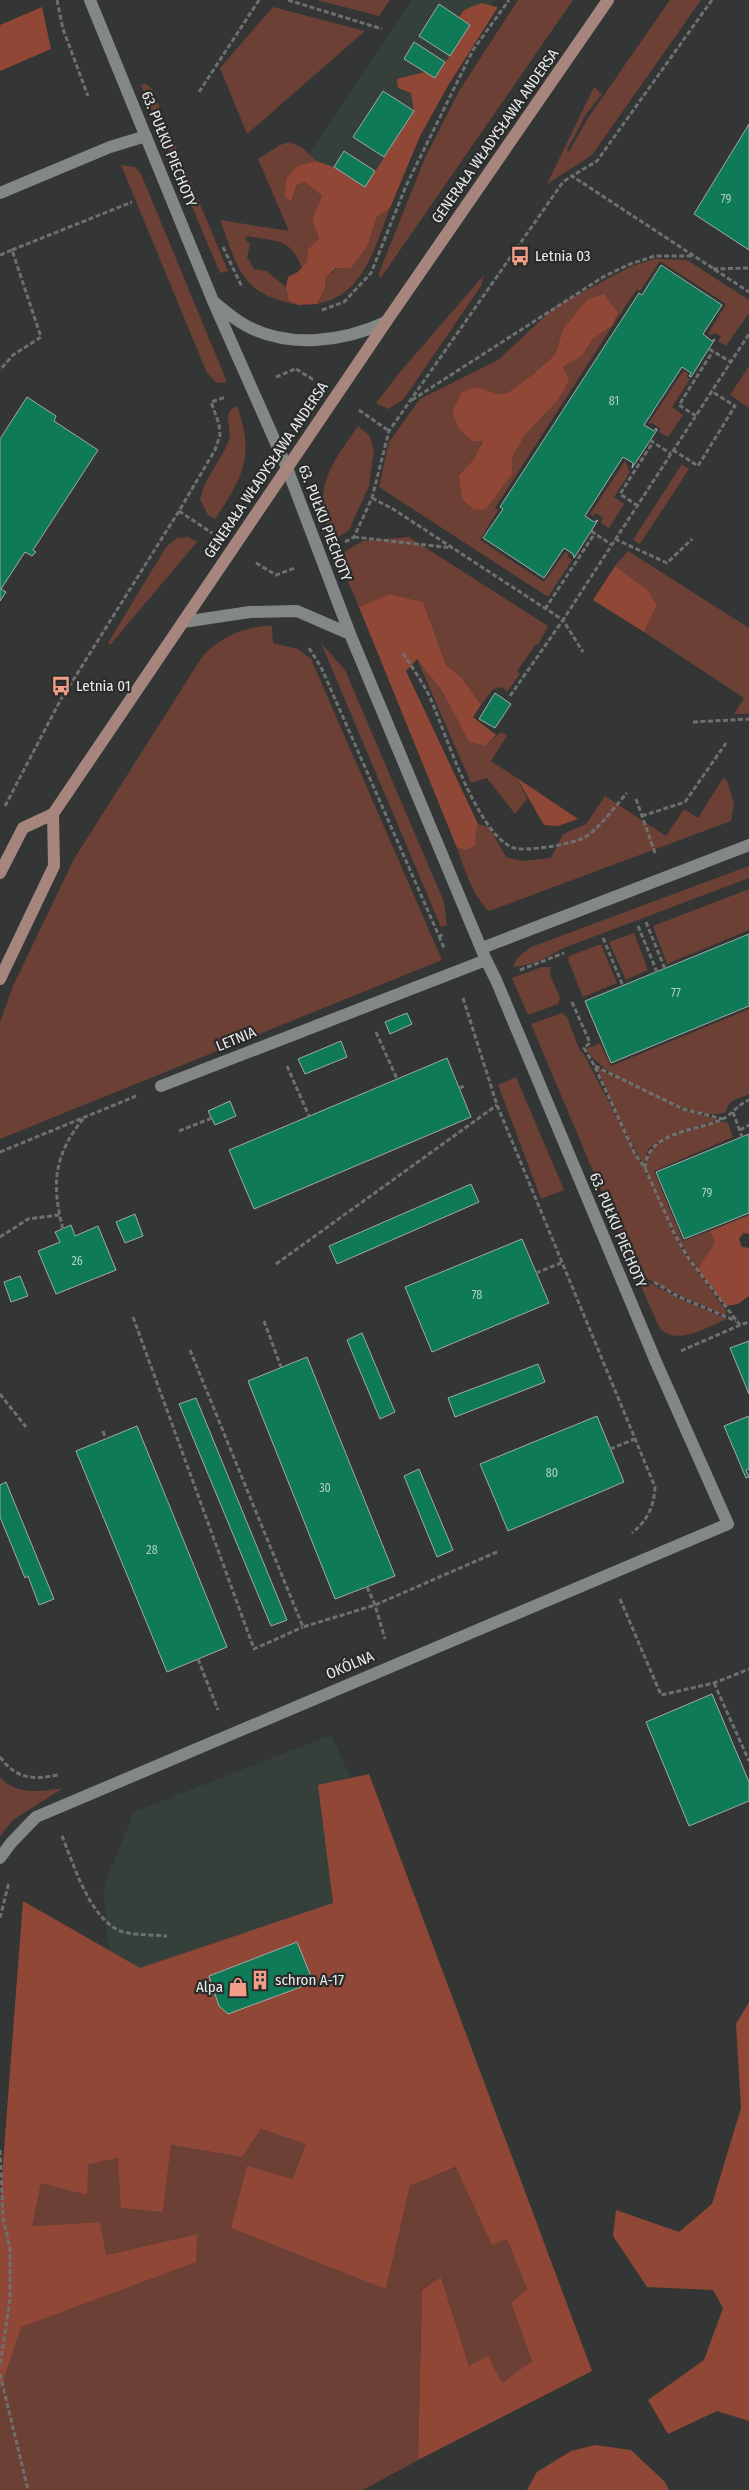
<svg xmlns="http://www.w3.org/2000/svg" width="749" height="2490" viewBox="0 0 749 2490" font-family="'Fira Sans Condensed',sans-serif">
  <rect width="100%" height="100%" fill="#333635"/>
  <path fill="#36403b" d="M412 0H495L364 201 304 162Z
    M331 1735 469 2042 117 2036 103 1888 134 1812Z"/>
  <path fill="#6d4036" d="M317 0H390L379 16Z
    M518 0H573L380 279 379 273 425 158 459 91Z
    M670 0H701L592 155 547 184 594 87 602 94 586 114 567 150 569 152 588 118Z
    M273 7 365 31 247 134 220 68Z
    M146 84 152 89 228 271 220 273 141 85Z
    M290 142 303 148 316 161 297 166 291 200 298 184 304 180 322 196 312 219 319 239 308 249 307 262 302 268C290 237 276 242 247 236L245 239 250 244 247 257 254 269 266 271 286 287 289 301 299 305C240 294 239 270 220 220L289 231 258 159 280 145Z
    M121 165 135 167 141 174 227 382 217 383 207 373Z
    M390 208C378 238 367 283 335 298 330 301 323 302 317 304L325 289 326 277 368 245 377 217Z
    M655 259 687 260 749 300V313L726 346 718 341 721 336 714 333 711 335 708 334 726 304 660 261 640 291 637 289 615 322 618 313 563 329 555 355 532 375 509 392 498 394 475 388 452 413 459 429 472 441 483 440 474 459 459 475 512 474V458L525 435 558 400 568 380 563 367 582 356 592 340 613 325 495 508 498 510 480 540 544 582 565 552 569 554 567 556 572 560 548 597 379 487 389 442 420 399 498 360 556 306 632 266Z
    M484 275 481 286 403 400 388 409 376 403 400 372Z
    M749 366V408L730 395Z
    M683 371 688 373 687 377 690 379 672 407 683 415 668 437 659 432 661 429 652 423 648 424Z
    M237 406C255 455 243 478 215 519L208 515 200 499C205 477 221 461 229 440 233 427 220 413 237 406Z
    M358 426 369 435 374 449 369 486 349 530 331 542C313 487 327 471 358 426Z
    M625 461 630 472 614 497 624 504 609 528 601 523 603 518 596 513 593 516 590 514Z
    M682 464 689 469 640 544 633 540Z
    M188 537 197 542 110 645 108 643 166 547 177 538Z
    M409 537 548 626 538 645 536 644 517 671 520 674 507 692 502 687 493 689 481 705 461 677 446 665 423 602 389 594 359 607 337 556 363 541Z
    M628 551 749 628V714H734L744 698 644 632 657 605 648 590 615 566Z
    M263 626H272L273 643 298 649 311 659 442 960 0 1139V1022L13 986 74 859 202 657C219 638 238 630 263 626Z
    M321 643 345 670 444 902 447 925 441 927Z
    M417 659 442 691 469 742 485 746 501 732 507 736 491 761 517 778 527 799 515 814 487 778 471 783Z
    M723 778 727 781 734 804 731 821 489 911C472 895 465 869 457 848L467 850 478 824 489 827 506 857 522 861 551 858 563 834 586 824 605 796 666 836 684 809 698 818Z
    M749 866V878L561 949C545 959 533 965 513 967L517 958 531 947Z
    M749 889V930L667 964 653 926Z
    M634 933 648 970 626 980 609 942Z
    M601 944 617 983 583 997 568 960 569 956Z
    M542 967H551L550 975 560 998 558 1004 528 1015 512 978Z
    M749 1009V1094C740 1098 727 1100 726 1112 720 1114 714 1115 707 1114 679 1110 598 1074 586 1049L600 1043 611 1066Z
    M562 1013 567 1017 580 1051H582L644 1169 674 1235 688 1259 727 1312 724 1315 679 1295 636 1273 531 1024Z
    M597 1068 682 1109 719 1120C694 1127 669 1133 648 1149L644 1166 616 1113Z
    M516 1077 564 1190 541 1199 498 1085Z
    M719 1121 728 1123 733 1137 654 1171 683 1241 710 1231 715 1241C710 1253 702 1258 698 1270 685 1252 647 1187 646 1167 646 1160 648 1154 652 1149 668 1132 699 1128 719 1121Z
    M636 1275 676 1297 727 1319C706 1327 680 1346 660 1329Z
    M0 1777C16 1796 42 1791 63 1788L13 1820 0 1836Z
    M261 2129 307 2144 293 2179 386 2289 410 2186 457 2167 492 2244 507 2238 527 2289 511 2303 532 2361 502 2384 469 2366 441 2277 422 2290 418 2460 363 2490H0V2319L197 2234 105 2255 100 2222 31 2226 41 2183 88 2163 118 2158 163 2212 171 2145 242 2157Z"/>
  <path fill="#914736" d="M481 3 498 7 449 84 420 136 390 208 377 217 368 245 351 268H336L326 277 325 289 317 304 299 305 289 301 286 287 288 277 298 272 307 262 308 249 319 239 312 219 322 196 304 181 297 185 291 201 285 196 286 179 297 166 316 161 334 167 365 187 414 111 411 93 398 88 397 79 425 72 435 78 470 25 459 17 464 10Z
    M42 7 51 49 0 71V25Z
    M604 294 618 313 613 325 592 340 582 356 563 367 569 380 558 400 525 435 512 458V474L486 509 474 510 462 498 459 475 474 459 483 441H472L459 429 452 413 461 393 475 387 498 394 509 392 532 375 555 355 563 329 587 300Z
    M615 566 648 590 657 605 644 632 593 600Z
    M389 594 423 602 446 665 461 677 481 705 473 717 496 735 485 746 469 742 442 691 417 659 406 671 478 824 475 835 476 844 467 850 457 848 359 607Z
    M517 778 578 819 558 826 544 825Z
    M749 1215V1234L743 1233 739 1239 742 1247 749 1248V1296L738 1304 726 1306 698 1270C702 1258 710 1253 715 1241L710 1231Z
    M369 1774 592 2371 418 2460 422 2290 441 2277 469 2366 488 2356 502 2383 532 2361 511 2303 527 2289 507 2239 492 2245 456 2167 410 2186 386 2289 231 2228 247 2166 293 2179 306 2144 261 2129 242 2157 171 2145 163 2212 121 2208 118 2158 88 2164 87 2195 41 2183 32 2226 100 2222 106 2255 197 2234 196 2262 21 2327 0 2390V2202L23 1901 140 1968 333 1903 318 1785Z
    M749 2002V2421L717 2411 668 2434 648 2400 704 2360 723 2308 713 2290 647 2287 613 2236 616 2210 679 2232 712 2204 741 2108 736 2024Z
    M595 2445 631 2450 665 2482 669 2490H527L537 2472 571 2451Z"/>
  <path fill="#0e7a58" stroke="#a5a9a7" d="M439 4 470 25 450 56 419 36Z
    M414 42 445 62 435 78 404 59Z
    M383 91 414 111 384 157 353 137Z
    M749 124V250L694 214Z
    M344 151 375 171 365 187 334 167Z
    M661 265 722 305 703 334 712 341 715 339 691 377 689 376 691 373 682 367 644 425 654 431 656 428 657 430 632 468 633 463 623 457 585 516 594 522 598 520 574 558 573 554 564 548 544 578 483 538 503 509 500 507 639 293 642 295Z
    M27 397 56 416 54 421 98 450 33 550 36 552 32 556 25 552 1 589 6 592 0 601V439Z
    M495 693 511 704 495 728 479 719Z
    M749 934V1006L611 1063 585 1001Z
    M407 1013 412 1024 390 1034 385 1022Z
    M341 1041 347 1057 305 1074 298 1059Z
    M447 1058 471 1117 254 1209 229 1150Z
    M230 1101 236 1116 215 1125 208 1111Z
    M749 1134V1213L684 1239 656 1172Z
    M471 1184 479 1202 337 1264 329 1246Z
    M135 1214 143 1236 125 1243 116 1222Z
    M71 1225 75 1236 98 1226 116 1270 56 1294 38 1251 60 1242 55 1232Z
    M522 1239 549 1303 432 1352 405 1287Z
    M20 1276 28 1296 11 1302 4 1282Z
    M362 1333 395 1412 380 1419 347 1340Z
    M749 1341V1394L730 1348Z
    M307 1357 395 1576 335 1599 248 1381Z
    M538 1364 545 1382 455 1417 448 1398Z
    M196 1398 287 1620 271 1626 179 1404Z
    M597 1416 624 1482 508 1531 480 1464Z
    M749 1416V1469L746 1470 749 1477 746 1478 724 1426Z
    M137 1426 227 1647 167 1672 76 1451Z
    M419 1469 453 1550 437 1557 404 1476Z
    M6 1482 54 1599 39 1605 28 1576 25 1578 0 1517V1485Z
    M712 1694 749 1782V1801L689 1826 646 1722Z
    M297 1942 310 1974 309 1984 228 2014 219 2006 209 1976Z"/>
  <g fill="none" stroke-linecap="round" stroke-linejoin="round">
    <path stroke="#6e706f" stroke-width="3" stroke-dasharray="5 2.5" stroke-linecap="butt" d="M57 0 63 29 88 96
      M288 0 382 29
      M712 0 597 161 572 176 749 292
      M199 92 259 0
      M223 247 242 287
      M12 250 132 202
      M0 255 12 250 41 337 13 355 0 370
      M713 269 749 268
      M322 310 344 302 371 273 406 186 473 50 509 0
      M709 349 731 362
      M296 369 314 380
      M276 377 295 369
      M412 400 603 277 630 264 655 256H692
      M359 410 389 431
      M696 416 679 405 713 351
      M650 440 671 454
      M673 450 698 466 735 406 711 391
      M372 498 393 509 563 620 749 334
      M638 506 620 494 653 442
      M179 511 212 533
      M591 531 612 545
      M354 537 453 548
      M615 539 667 563 692 539
      M345 542 354 537 372 498 389 431 563 182 572 176
      M256 563 276 575 295 568
      M545 609 595 533
      M309 648 321 667 439 936 445 934
      M403 653C413 669 425 685 432 702 447 738 476 829 511 847 523 853 574 844 585 837 601 827 614 807 627 793
      M510 696 563 620 583 652
      M693 722 749 719
      M636 799 655 853
      M5 806 60 701 179 511 215 450 220 435 219 424 211 402 226 397
      M642 816 685 802 726 743
      M646 922 665 969
      M638 926 657 972
      M439 936 444 948
      M603 938 623 986
      M520 970 564 953
      M463 998 497 1105 655 1487C654 1506 648 1520 632 1533
      M572 1002 590 1043 584 1048 594 1065 635 1154 645 1168 675 1235 689 1259 740 1325 749 1322
      M376 1032 397 1079
      M287 1066 309 1116
      M595 1066 683 1109 723 1119
      M459 1088 465 1086
      M733 1112 742 1137
      M740 1130 749 1125
      M179 1131 212 1118
      M0 1152 136 1096
      M645 1168C647 1132 695 1131 721 1120 732 1115 737 1105 749 1100
      M63 1229C51 1184 54 1154 84 1118
      M0 1237 28 1219 59 1215
      M276 1264 497 1105
      M536 1273 561 1263
      M654 1282 677 1296 736 1321
      M133 1317 254 1649 303 1627
      M264 1321 281 1367
      M190 1350 303 1627 375 1605 497 1552
      M681 1351 740 1325
      M0 1394 26 1427
      M103 1431 106 1439
      M610 1449 635 1439
      M367 1587 375 1605 385 1639
      M620 1599 661 1695 714 1683 749 1669
      M198 1659 218 1710
      M714 1683 749 1761
      M0 1757C16 1779 33 1780 58 1775
      M62 1836C74 1865 89 1917 120 1931 131 1935 155 1935 167 1936
      M0 1918 9 1882
      M0 2150 3 2217 10 2250V2299L0 2367
      M0 2374 28 2490"/>
    <path stroke="#838785" stroke-width="12" d="M161 1086 486 960"/>
    <path stroke="#838785" stroke-width="12" d="M0 193 110 147 146 136
      M214 302C224 310 234 319 245 325 288 349 343 342 386 322
      M183 622 250 612 297 611 350 634
      M482 948 749 845
      M0 1858 11 1843 36 1817 728 1524 656 1362 496 980 486 960 350 634 287 468 213 301 90 0"/>
    <path stroke="#a6867c" stroke-width="12" d="M0 873 23 828 53 814
      M0 979 54 866 53 814 386 322 608 0"/>
  </g>
  <defs>
    <symbol id="bus-bare" viewBox="-9 -9 18 18"><path d="M-5-6H5V4H4V6H2V4H-2V6H-4V4H-5ZM-3.5-4V0h7V-4ZM-3.5 1.2v1.5H-2V1.2ZM2 1.2v1.5H3.5V1.2Z" fill="#f49e89" stroke="#292c2b" stroke-width="2.5" paint-order="stroke"/></symbol>
    <symbol id="building-bare" viewBox="-9 -9 18 18"><path d="M-4-6H4V6H1V3H-1V6H-4ZM-2.5-4.3h1.7v1.8h-1.7ZM.8-4.3h1.7v1.8H.8ZM-2.5-1h1.7V.8h-1.7ZM.8-1h1.7V.8H.8Z" fill="#f49e89" stroke="#292c2b" stroke-width="2.5" paint-order="stroke"/></symbol>
    <symbol id="shop-bare" viewBox="-9 -9 18 18"><path d="M-5-2.5h2.3a2.7 3.5 0 0 1 5.4 0H5L5.5 6h-11ZM-1.5-2.5h3a1.5 2.3 0 0 0-3 0Z" fill="#f49e89" stroke="#292c2b" stroke-width="2.5" paint-order="stroke"/></symbol>
  </defs>
  <g fill-rule="evenodd">
    <use href="#bus-bare" x="506" y="242" width="28" height="28"/>
    <use href="#bus-bare" x="47" y="672" width="28" height="28"/>
    <use href="#building-bare" x="246" y="1966" width="28" height="28"/>
    <use href="#shop-bare" x="224" y="1973" width="28" height="28"/>
  </g>
  <g text-anchor="middle" stroke-width="4.5" stroke-linejoin="round" paint-order="stroke">
    <g font-size="12" fill="#b3d0c6">
      <text x="726" y="203">79</text>
      <text x="614" y="405">81</text>
      <text x="676" y="997">77</text>
      <text x="707" y="1197">79</text>
      <text x="77" y="1265">26</text>
      <text x="477" y="1299">78</text>
      <text x="552" y="1477">80</text>
      <text x="325" y="1492">30</text>
      <text x="152" y="1554">28</text>
    </g>
    <g font-size="15" fill="#eaeceb" stroke="#292c2b">
      <text transform="translate(495 136) rotate(-55)" y="5">GENERAŁA WŁADYSŁAWA ANDERSA</text>
      <text transform="translate(169 149) rotate(68)" y="5">63. PUŁKU PIECHOTY</text>
      <text transform="translate(266 470) rotate(-56)" y="5">GENERAŁA WŁADYSŁAWA ANDERSA</text>
      <text transform="translate(325 523) rotate(69)" y="5">63. PUŁKU PIECHOTY</text>
      <text transform="translate(236 1039) rotate(-22)" y="5">LETNIA</text>
      <text transform="translate(618 1230) rotate(67)" y="5">63. PUŁKU PIECHOTY</text>
      <text transform="translate(350 1665) rotate(-23)" y="5">OKÓLNA</text>
    </g>
    <g font-size="15" fill="#eaeceb" stroke="#292c2b" text-anchor="start">
      <text x="535" y="261">Letnia 03</text>
      <text x="76" y="691">Letnia 01</text>
      <text x="275" y="1985">schron A-17</text>
      <text x="223" y="1992" text-anchor="end">Alpa</text>
    </g>
  </g>
</svg>
